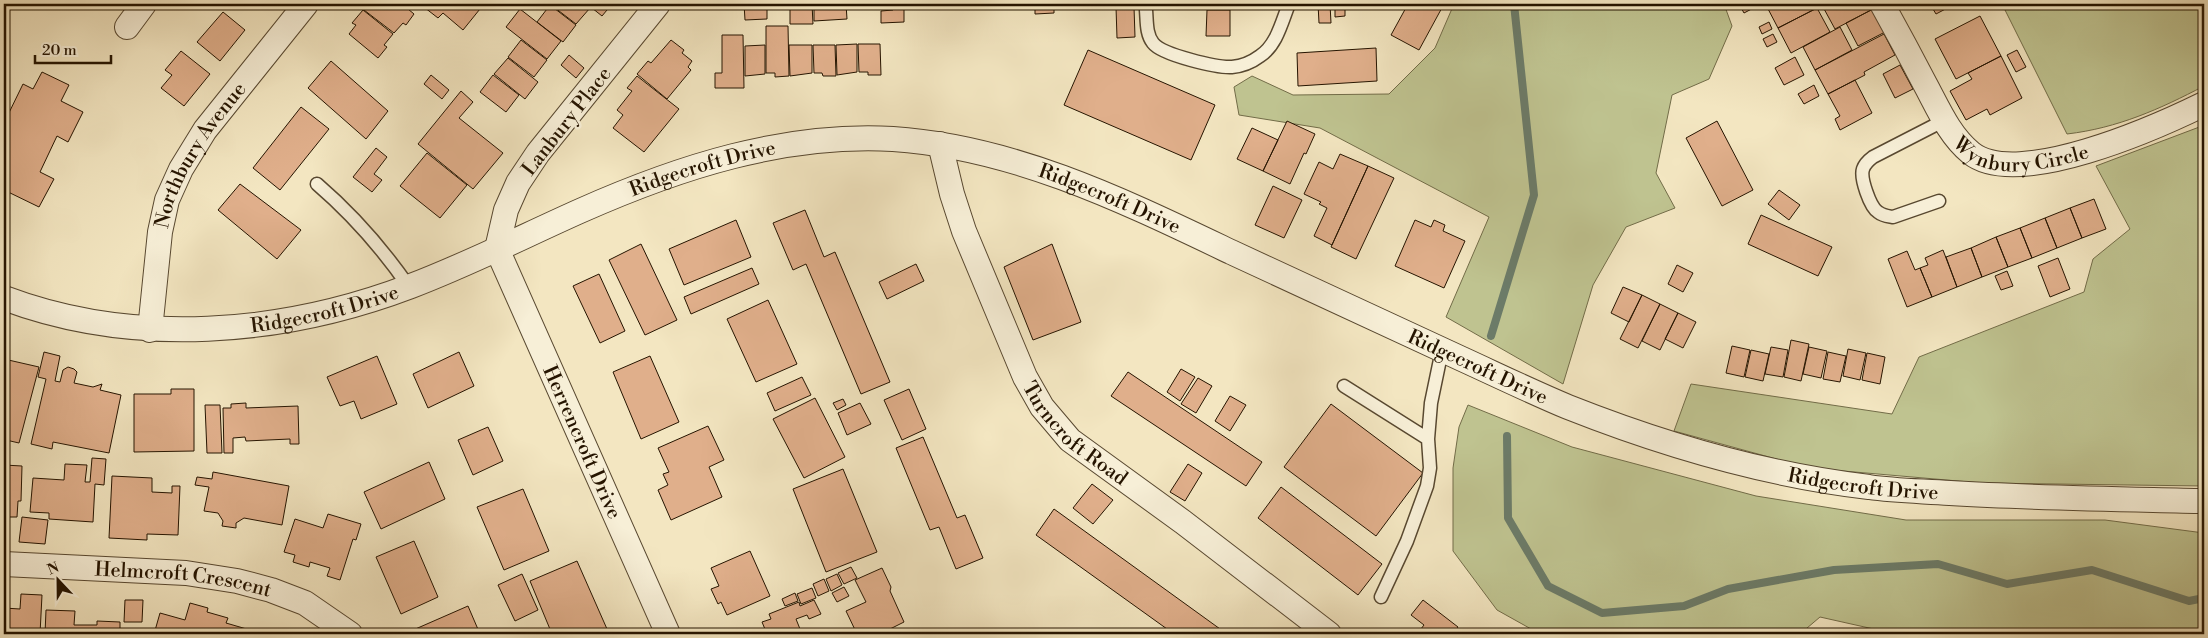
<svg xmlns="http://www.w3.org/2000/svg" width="2208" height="638" viewBox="0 0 2208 638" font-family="'Libre Bodoni',serif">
  <rect width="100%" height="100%" fill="#f3e6c1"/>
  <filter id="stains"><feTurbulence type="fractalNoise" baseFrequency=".004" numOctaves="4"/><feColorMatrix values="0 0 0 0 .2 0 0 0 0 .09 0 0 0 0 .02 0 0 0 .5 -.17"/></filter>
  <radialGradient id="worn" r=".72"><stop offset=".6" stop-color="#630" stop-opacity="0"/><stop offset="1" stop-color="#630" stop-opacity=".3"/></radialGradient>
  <path fill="#bfc390" stroke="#726c48" d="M1454 4H1724L1732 26 1709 79 1672 95 1656 173 1675 208 1626 227 1593 285 1563 384 1446 317 1489 217 1320 128 1239 115 1234 87 1252 76 1293 95 1389 94 1435 48Z
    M2002 4H2204V86C2160 109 2118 128 2067 134Z
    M2202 126 2204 127V486L1981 483 1809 468 1674 431 1691 384 1892 414 1919 357 2084 292 2093 259 2130 229 2096 166Z
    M1468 405 1572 447 1756 496 1906 520H2105L2204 533V634H1889L1878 630 1820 617 1800 634H1540L1497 610 1453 551V468L1459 427Z"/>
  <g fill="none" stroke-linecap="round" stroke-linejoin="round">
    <path stroke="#6c7b68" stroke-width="8" d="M1491 336 1534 195 1514 4
      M1507 436 1508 518 1548 586 1602 613 1684 606 1728 589 1834 570 1938 564 2007 584 2092 570 2189 601 2204 598"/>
  </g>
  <path fill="#e0af8b" stroke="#251400" d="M369 4H402L414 14 406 25 403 23 394 33 364 10Z
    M420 4H484L463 30 443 13 438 18Z
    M550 4H585L590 8 576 24Z
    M587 4H612L602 16Z
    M744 4H767V19L745 20Z
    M790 4H812L813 24H790Z
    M814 4H846L847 19 814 21Z
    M893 4H904V22L881 23V11L893 10Z
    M1035 4H1054V13L1035 14Z
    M1318 4H1330L1331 23H1319Z
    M1335 4H1345V16L1335 17Z
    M1408 4H1444L1419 50 1391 35Z
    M1739 4H1761L1744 13Z
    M1768 4H1815L1817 8 1778 28 1766 5Z
    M1828 4H1870L1873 9 1835 29 1823 7Z
    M1930 4H1955L1936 14Z
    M550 5 576 25 563 42 537 22Z
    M1116 7H1134L1135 37 1117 38Z
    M1817 8 1830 32 1791 53 1778 28Z
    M520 9 561 41 547 59 506 27Z
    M1873 9 1885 32 1858 46 1846 23Z
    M363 10 393 34 384 45 387 47 378 58 349 34 356 25 352 23Z
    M1207 10H1230V36H1206Z
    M223 12 245 30 220 61 197 42Z
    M1980 16 2001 56 1956 79 1935 39Z
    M1769 22 1772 29 1762 34 1759 27Z
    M766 26H788L789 76 775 77V73H766Z
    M1840 27 1852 50 1815 70 1803 47Z
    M1773 34 1777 42 1767 47 1763 39Z
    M1884 34 1895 55 1864 72 1865 75 1828 94 1815 70Z
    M722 35H743L744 88H715V73H722Z
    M521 40 547 60 534 77 508 57Z
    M671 40 684 50 682 53 692 61 688 67 691 70 667 99 637 74 648 61 651 63Z
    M857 44V72L837 75 836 45Z
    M858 44H880L881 75H868V72H859Z
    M765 45V74L745 76V46Z
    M789 45H812V73L790 76Z
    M813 45H835L836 76H823L822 73H814Z
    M1376 48 1377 81 1298 86 1297 53Z
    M1088 50 1215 105 1191 160 1064 105Z
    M2017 50 2026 67 2016 72 2007 55Z
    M181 51 210 74 184 106 161 88 172 75 165 70Z
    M569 55 584 68 576 78 561 65Z
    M2001 56 2022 98 1990 115 1987 109 1966 120 1950 91 1972 79 1968 73Z
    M1795 57 1804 75 1784 85 1775 68Z
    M508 58 538 82 525 99 494 74Z
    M331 61 388 111 366 139 308 88Z
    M1900 65 1913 89 1895 98 1883 74Z
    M42 72 69 85 61 101 83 112 68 142 57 136 40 172 54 179 39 207 4 190V123L23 84 33 89Z
    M431 75 449 90 442 99 424 84Z
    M493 75 519 95 506 112 480 92Z
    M637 76 679 109 644 152 613 128 623 115 617 110 632 91 627 88Z
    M1855 80 1872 113 1840 130 1835 119 1840 116 1828 94Z
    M1814 85 1819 96 1804 104 1798 94Z
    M461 91 473 102 459 118 503 153 473 189 418 144Z
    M301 107 329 129 280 190 253 168Z
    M1287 121 1315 134 1306 154 1304 153 1290 184 1263 171Z
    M1717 121 1753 190 1722 206 1686 138Z
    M1252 128 1278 140 1263 171 1237 159Z
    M376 148 387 157 374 174 382 180 372 192 353 177Z
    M427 153 467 185 440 218 400 186Z
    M1340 154 1368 166 1332 245 1314 236 1327 208 1319 204 1321 202 1304 194 1319 162 1333 169Z
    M1368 166 1394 178 1356 259 1331 247Z
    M240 184 301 230 277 259 218 210Z
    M1273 186 1302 200 1284 238 1255 225Z
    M1779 190 1800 205 1789 220 1768 204Z
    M2094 199 2106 229 2082 238 2070 208Z
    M2070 208 2082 238 2057 248 2045 218Z
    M805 210 824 257 835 252 890 382 861 394 806 264 793 270 773 223Z
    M1761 215 1832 247 1818 276 1748 244Z
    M2045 218 2057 248 2032 258 2020 228Z
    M736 220 751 257 684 285 669 249Z
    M1415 220 1431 227 1434 220 1445 225 1443 231 1465 241 1444 288 1395 266Z
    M2020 228 2032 258 2008 267 1996 237Z
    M1996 237 2008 267 1982 277 1971 248Z
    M641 244 677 320 645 335 609 260Z
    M1052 244 1081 322 1033 340 1004 267Z
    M1971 248 1982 277 1957 287 1946 257Z
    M1943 250 1957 287 1932 297 1920 268 1928 265 1925 258Z
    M1907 251 1915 270 1920 268 1932 297 1907 307 1888 259Z
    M2058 258 2070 289 2050 297 2038 266Z
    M916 264 924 281 887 299 879 282Z
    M1677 265 1693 273 1683 292 1668 284Z
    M752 268 759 284 691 314 684 297Z
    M2007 271 2013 286 2001 290 1995 276Z
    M599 274 625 331 600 343 573 286Z
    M1623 287 1642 295 1629 322 1611 313Z
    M1642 295 1660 304 1638 348 1620 339Z
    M768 300 797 364 756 382 727 319Z
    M1660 304 1678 313 1660 350 1642 341Z
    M1678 313 1696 322 1683 348 1665 339Z
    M1791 340 1809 344 1801 381 1784 377Z
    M1732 346 1750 350 1744 377 1726 373Z
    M1771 347 1788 350 1783 377 1765 374Z
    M1809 347 1827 351 1821 378 1803 374Z
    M1848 349 1866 353 1860 380 1843 376Z
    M1751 350 1769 354 1763 381 1745 377Z
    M44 352 60 356 55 381 60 382 63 370 68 367 74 369 77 372 74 383 93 387 102 384 100 390 121 395 109 453 53 442 52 449 31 444 46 379 38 377Z
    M459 352 474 386 428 408 413 374Z
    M1828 352 1846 356 1840 382 1823 379Z
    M1867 353 1885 357 1880 384 1862 380Z
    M377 356 397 404 361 419 354 401 340 406 327 377Z
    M650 356 679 422 641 439 613 372Z
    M4 359 39 367 19 443 6 440 8 433 4 432Z
    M1181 369 1195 377 1180 401 1167 392Z
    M1128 372 1262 462 1246 486 1111 396Z
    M802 377 811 395 775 411 767 393Z
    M1198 378 1212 386 1196 413 1181 404Z
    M171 389H194V451L134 452V394H171Z
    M909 389 926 429 902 440 884 400Z
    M1230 396 1246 405 1230 431 1215 421Z
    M815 398 845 457 804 478 773 419Z
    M843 399 846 405 837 410 833 403Z
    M246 403V408L298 406 299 444H290V439L246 441 245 437 233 438V453H224L223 408H231V404Z
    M860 403 871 424 847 435 838 413Z
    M1331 404 1423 473 1376 536 1284 467Z
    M205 405H220L222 453H207Z
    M708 426 724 460 709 467 722 497 671 520 658 490 668 485 663 474 669 472 658 448Z
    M488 427 503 461 473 475 458 440Z
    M923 437 957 518 965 515 983 558 956 569 939 527 930 530 896 448Z
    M92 458 106 459 104 485 95 484 93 522 49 519V513L30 512 33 478 64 480 65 464 87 465 85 482H90Z
    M429 462 445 499 381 529 364 492Z
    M1188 464 1202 473 1185 501 1170 492Z
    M4 465 22 466 21 501H18L17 517H4Z
    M843 469 877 552 826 572 793 489Z
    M213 472 289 486 282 525 244 518 236 523V528L222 526 223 521 218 513 204 511 209 487 195 485 197 477 212 479Z
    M112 476 152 478V492L172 493V486H180L178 535 147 534V540L109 538Z
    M1092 484 1113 500 1093 524 1073 508Z
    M1281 487 1382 564 1358 595 1258 518Z
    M523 489 549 551 504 570 477 507Z
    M1054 509 1227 634H1174L1036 535Z
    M328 514 361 524 356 540 353 539 340 580 327 576 330 568 310 562 309 567 293 562 295 555 284 552 295 519 323 528Z
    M22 517 48 520 45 544 19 542Z
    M414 541 438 597 401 614 376 557Z
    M750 551 770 596 727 615 721 602 718 604 711 589 719 586 711 568Z
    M577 561 607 629 595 634H552L530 581Z
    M851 567 857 578 844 584 838 573Z
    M882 568 891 587 890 591 904 622 880 634H857L846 611 866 602 855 580Z
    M522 574 538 610 515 621 498 585Z
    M837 574 842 585 831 591 826 579Z
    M824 579 829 591 818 596 813 584Z
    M844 587 849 596 837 602 832 593Z
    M812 588 816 598 801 604 797 594Z
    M795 593 798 601 785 606 782 599Z
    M21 594 42 595 40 634H4V608L20 609Z
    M125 600H143L142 622H124Z
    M814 600 821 614 809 619 807 615 796 619 802 634H767L762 622 771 619 769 614 799 602 800 606Z
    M1423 600 1458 627 1453 634H1417L1424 625 1411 615Z
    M190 603 208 608 207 612 228 618 226 623 250 630 249 634H154L160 613 185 620Z
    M468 606 480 634H404Z
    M46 610 75 611 74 625H97V621L120 622V634H45Z"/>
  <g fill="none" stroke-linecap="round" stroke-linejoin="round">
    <defs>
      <path id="service" d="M1146 10C1147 22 1146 34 1153 43 1162 55 1218 68 1232 67 1243 66 1252 62 1260 56 1277 45 1282 21 1289 4
        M317 184C353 215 382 248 409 287
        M1939 201 1893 217C1887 216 1883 216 1878 212 1870 207 1860 178 1863 169 1865 163 1869 160 1873 157L1945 120
        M1344 386 1428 439
        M1381 597 1407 541 1427 486 1430 468 1428 439 1431 403 1442 350"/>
      <g id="minor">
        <path id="s1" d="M658 4 538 153 518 183 506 210 497 249 668 634"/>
        <path id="s2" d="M1882 4C1897 31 1911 57 1925 84 1938 108 1949 135 1971 153 2017 190 2157 127 2204 104"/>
        <path d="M127 27 144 4"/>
        <path id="s3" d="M940 144 952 194 964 231 1025 377 1042 407 1070 440 1183 522 1329 634"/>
        <path id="s4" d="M4 298C134 347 282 335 411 286 469 264 524 236 580 211 679 167 784 133 893 139 1014 147 1124 201 1231 252 1308 288 1385 324 1462 359 1497 375 1532 392 1568 407 1664 445 1766 475 1869 487 1896 491 1923 491 1950 493 2034 498 2119 499 2204 501"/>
        <path id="s5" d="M150 330 160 232 167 200 181 169 205 130 306 4"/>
        <path id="s6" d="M4 564 186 573 237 581 271 590 305 603 350 634"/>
      </g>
    </defs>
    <use href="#service" stroke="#584830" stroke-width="15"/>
    <use href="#minor" stroke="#584830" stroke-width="26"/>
    <use href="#service" stroke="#f7efd7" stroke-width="12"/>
    <use href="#minor" stroke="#f7efd7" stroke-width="24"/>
  </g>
  <g text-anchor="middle" stroke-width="5" stroke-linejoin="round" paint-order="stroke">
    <g font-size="20" fill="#251400" stroke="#f7efd7">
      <text transform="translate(566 121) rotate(-52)" y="7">Lanbury Place</text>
      <text dy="7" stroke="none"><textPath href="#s2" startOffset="225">Wynbury Circle</textPath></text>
      <text dy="7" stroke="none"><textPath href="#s5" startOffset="186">Northbury Avenue</textPath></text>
      <text dy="7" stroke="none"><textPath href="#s4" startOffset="731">Ridgecroft Drive</textPath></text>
      <text dy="7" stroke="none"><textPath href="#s4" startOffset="1151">Ridgecroft Drive</textPath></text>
      <text dy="7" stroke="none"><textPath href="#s4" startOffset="326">Ridgecroft Drive</textPath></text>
      <text dy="7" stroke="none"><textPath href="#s4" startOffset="1556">Ridgecroft Drive</textPath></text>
      <text dy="7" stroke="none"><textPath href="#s3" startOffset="325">Turncroft Road</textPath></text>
      <text dy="7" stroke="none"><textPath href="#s1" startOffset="508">Herrencroft Drive</textPath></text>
      <text dy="7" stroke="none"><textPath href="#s4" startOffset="1961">Ridgecroft Drive</textPath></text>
      <text dy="7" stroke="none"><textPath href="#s6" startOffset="180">Helmcroft Crescent</textPath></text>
    </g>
  </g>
  <rect width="2208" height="638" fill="none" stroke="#f3e6c1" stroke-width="20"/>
  <rect x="5" y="5" width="2198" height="628" fill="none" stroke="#251400" stroke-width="2.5"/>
  <rect x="10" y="10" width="2188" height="618" fill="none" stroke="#251400"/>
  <g transform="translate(58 580) rotate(338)" stroke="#f7efd7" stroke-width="4" paint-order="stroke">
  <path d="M0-4L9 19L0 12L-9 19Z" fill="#251400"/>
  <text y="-8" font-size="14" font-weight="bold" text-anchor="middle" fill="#251400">N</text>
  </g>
  <path d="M35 55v8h76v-8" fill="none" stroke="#251400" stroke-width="2.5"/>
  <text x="42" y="55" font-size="15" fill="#251400" stroke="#f7efd7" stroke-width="4" paint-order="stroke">20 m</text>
  <rect width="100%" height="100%" filter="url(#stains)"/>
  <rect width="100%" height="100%" fill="url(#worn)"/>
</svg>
